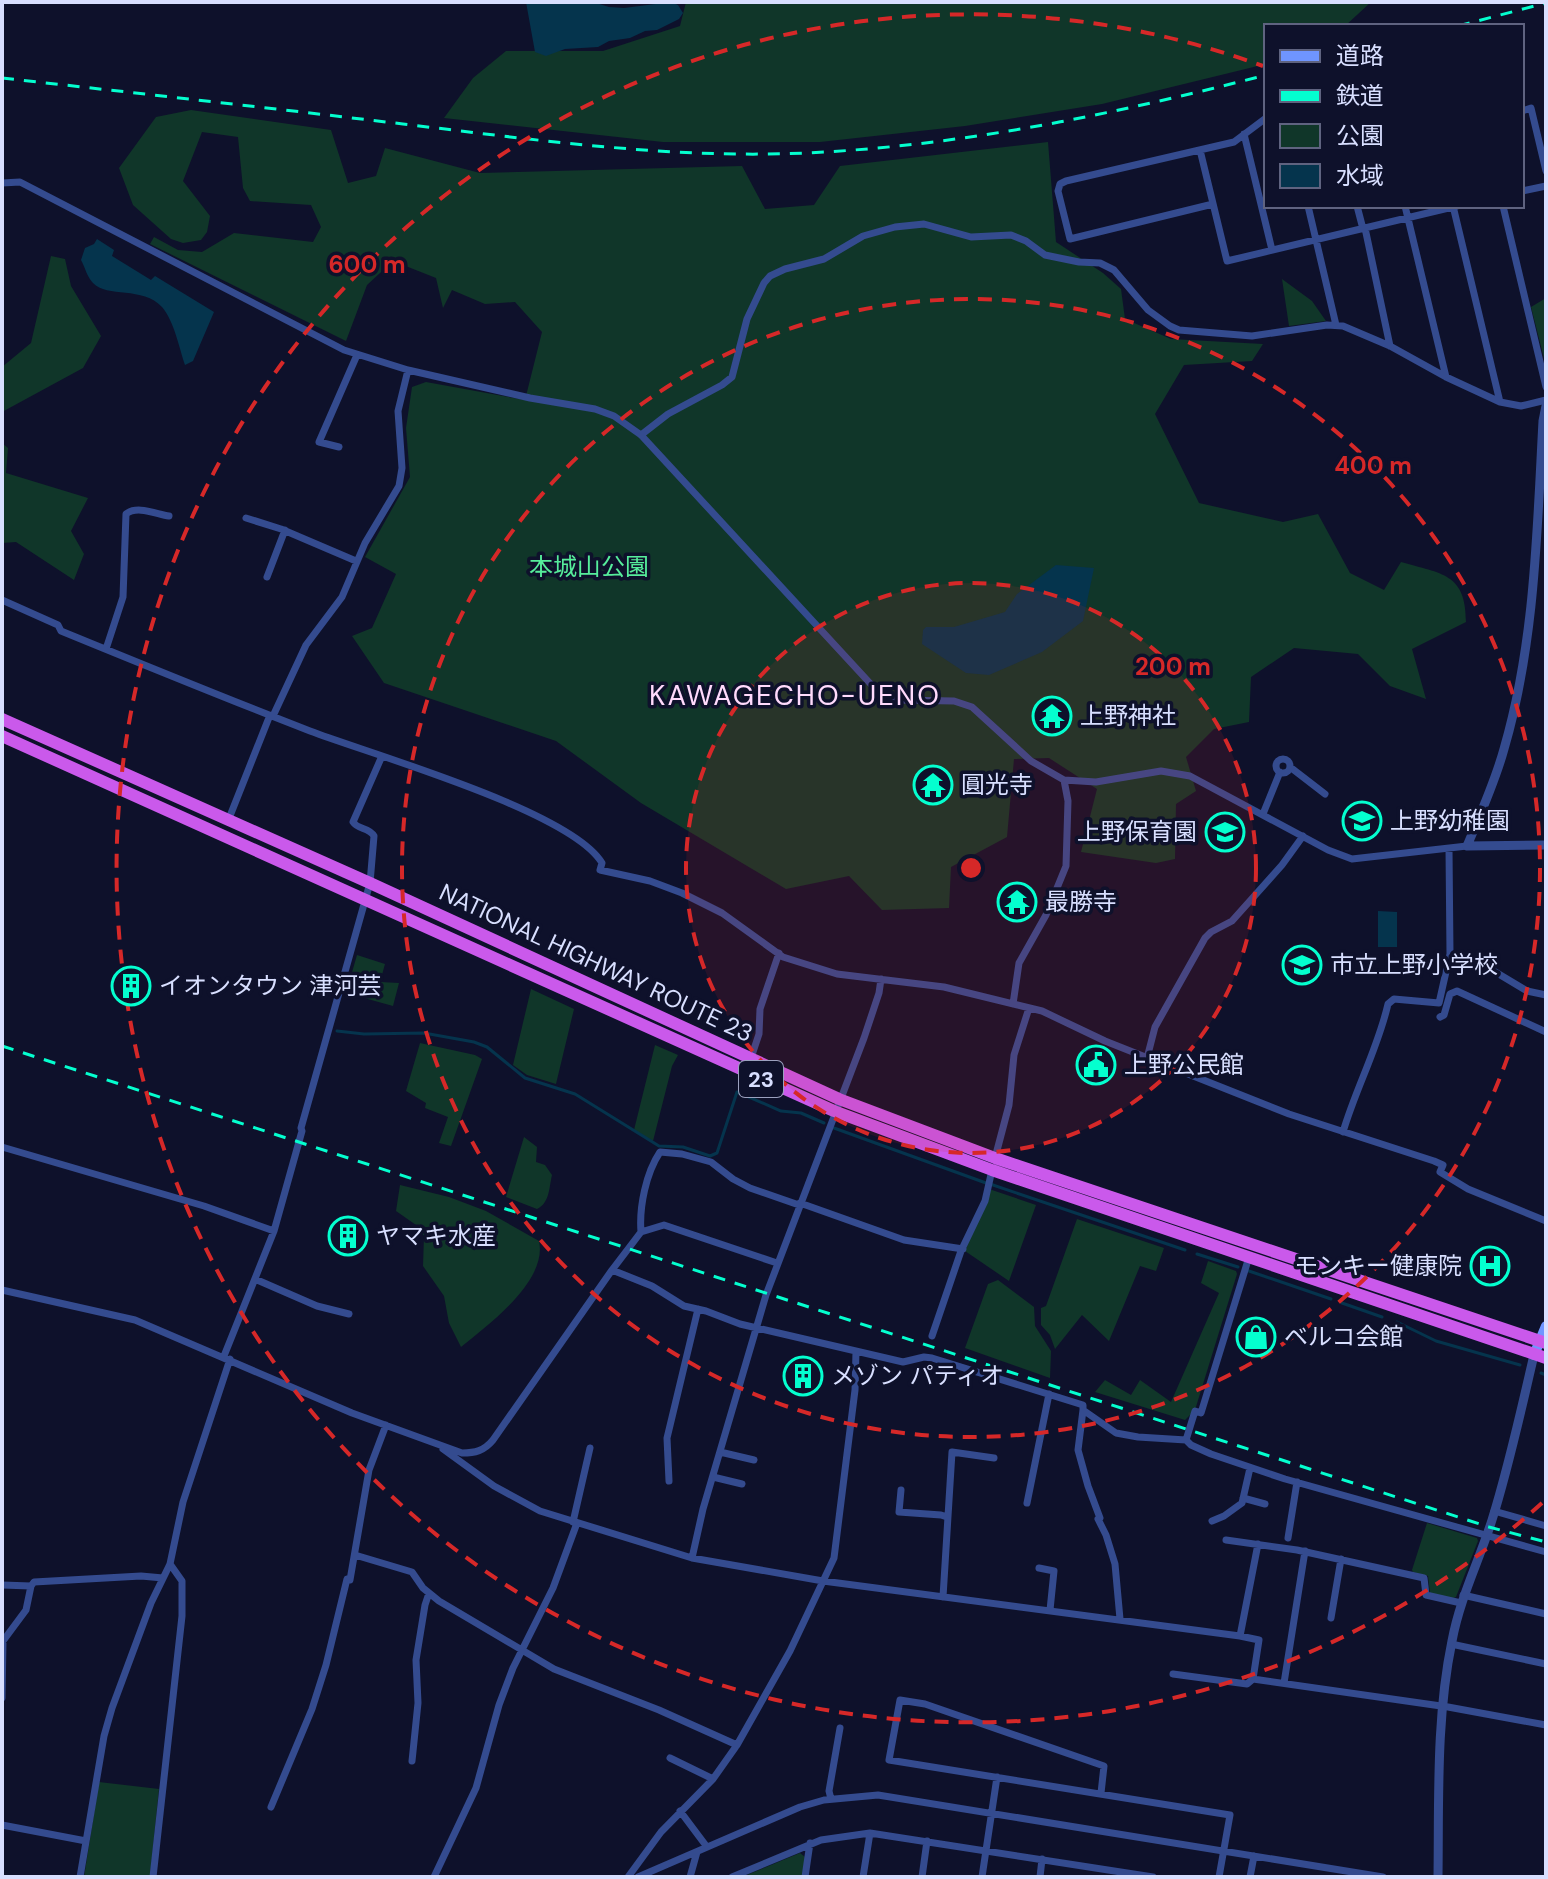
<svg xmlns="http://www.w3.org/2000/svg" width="1548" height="1879" viewBox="0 0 1548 1879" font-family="'DM Sans','Noto Sans JP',sans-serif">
  <rect width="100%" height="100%" fill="#0e112b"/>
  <path fill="#103629" d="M686 2H1371L1345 26H1266V64L1102 104 965 126 820 142H663L444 118 473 78 506 51H603L680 26Z
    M191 110 331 130 348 183 376 176 385 148 480 173 742 166 765 209 814 205 840 166 1048 142 1056 242 1103 273 1121 289 1125 319 1171 339 1263 344 1252 361 1184 365 1155 414 1199 503 1283 522 1318 514 1350 573 1384 590 1401 562C1442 574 1466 573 1466 622L1412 649 1426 699 1390 686 1358 654 1294 648 1251 677 1249 722 1214 729 1186 757 1196 791 1176 804 1175 859 1156 863 1081 852 1097 789 1049 758 1014 759 1007 837 951 867 949 908 882 910 849 876 786 889 641 803 556 741 384 683 352 636 372 628 396 574 365 557 410 477 406 428 412 387 426 382 525 400 542 332 515 302 485 304 452 290 443 308 436 278 393 261 367 285 346 341 150 244 154 237 178 250 202 252 234 233 313 242 321 227 311 205 250 201 243 188 238 137 202 132 183 181 210 216 207 232 201 240 183 243 171 239 133 205 119 168 156 117Z
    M51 256 65 259 71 286 101 336 83 368 2 412V367L31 343Z
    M1282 279 1312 301 1326 321 1289 326Z
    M1546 298V366L1531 307Z
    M2 443 8 448 6 473 88 498 71 531 84 554 74 580 16 542 2 543Z
    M357 955 385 964 380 982 399 983 393 1006 346 993Z
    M531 989 574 1009 556 1084 527 1075 513 1065Z
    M420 1043 475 1055 482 1059 451 1146 439 1143 448 1117 425 1108 426 1103 406 1091Z
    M655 1045 678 1055 672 1066 653 1141 634 1130Z
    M524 1137 537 1147 536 1162 545 1165 552 1175C549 1187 550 1203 537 1209L506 1197Z
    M400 1185 449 1197 486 1211 539 1241C548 1281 488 1325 461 1347L449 1323 444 1296 423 1266 424 1236 416 1225 396 1211Z
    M989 1189 1036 1205 1009 1281 965 1251Z
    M1077 1219 1164 1248 1156 1271 1140 1266 1109 1341 1082 1315 1055 1349 1050 1335 1041 1325V1308L1046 1306Z
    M1208 1261 1236 1271 1237 1274 1195 1410 1185 1420 1095 1392 1105 1380 1131 1395 1140 1380 1171 1402 1219 1293 1201 1283Z
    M998 1280 1034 1307 1035 1326 1051 1351 1050 1378 965 1348 988 1284Z
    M1427 1523 1477 1538 1478 1541 1456 1597 1451 1599 1430 1593 1428 1576 1413 1572 1412 1570Z
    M99 1782 159 1789 150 1877H84Z
    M800 1853 805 1857 802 1877H742Z"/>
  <path fill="#05344d" d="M526 2H593L609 7 624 8 671 2 678 5 683 13 679 19 657 30 645 31 630 38 609 41 598 47 565 49 546 56 535 52Z
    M97 239 114 250 112 256 151 280 155 276 214 312 193 361 185 365C179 347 174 321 162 307 143 286 107 298 93 283 87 277 85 267 81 260L85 248 94 244Z
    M1056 565 1094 568 1083 621 1042 652 989 675 966 673 922 644 923 630 926 627H954L1005 612 1017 594Z
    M1378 911 1397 912V947H1378Z"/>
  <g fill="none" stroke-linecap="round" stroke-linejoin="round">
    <path stroke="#05344d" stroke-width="3" d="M337 1031 364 1034 424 1033 474 1042 487 1047 525 1078 575 1094 659 1146 683 1147 710 1156 717 1153 737 1092 739 1093
      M742 1094 781 1111 801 1113 824 1123
      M834 1128 986 1183
      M990 1184 1185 1250
      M1197 1254 1238 1267
      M1249 1271 1331 1299
      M1342 1303 1382 1317
      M1397 1322 1436 1341 1520 1365
      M1541 1373 1546 1375"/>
    <path stroke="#344b8f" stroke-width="7" d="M1522 111 1531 108 1546 171
      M1244 134 1272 250
      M1200 150 1227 261 1457 206
      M2 183 20 182 344 350 408 370 530 398 595 409 614 416 641 435 879 693 896 700 954 701 972 707 1031 761 1064 780 1096 782 1161 771 1190 776 1328 850 1352 859 1467 846
      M1522 191 1546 186
      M1213 204 1070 239 1058 191 1060 184 1066 181 1234 142 1266 118
      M1308 206 1336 325
      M1357 206 1363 229
      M1405 206 1446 377
      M1453 206 1500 402
      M1503 206 1546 387
      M1365 228 1390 346
      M641 435 668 414 722 385 732 377 747 319 764 283 770 276 785 269 824 259 863 236 895 227 924 224 971 237 1011 235 1026 241 1045 255 1079 262 1100 263 1114 270 1148 310 1170 326 1179 330 1252 336 1327 325 1343 326 1390 346 1446 377 1500 402 1521 406 1546 400
      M339 447 319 442 357 355
      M246 518 281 529 356 561
      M267 577 285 530
      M2 600 58 625 61 631C144 665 227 699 310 731 373 755 571 811 602 863L600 870 650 881 682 893 722 913 783 957 837 974 944 987 1042 1011 1105 1041 1289 1114 1434 1161 1443 1165 1440 1172 1468 1189 1546 1221
      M106 649 123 597 126 514C137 505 156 514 169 516
      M273 716 306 645 342 597 365 543 399 486 402 468 398 411 408 370
      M1276 766a7 7 0 1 1 14 0a7 7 0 1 1-14 0Z
      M1290 767 1325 794
      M1263 814 1280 772
      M228 821 270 715
      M1450 954 1482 964 1527 991 1546 995
      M1013 1004 1019 963 1046 915 1066 866 1068 801 1064 780
      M1440 1017 1444 1015 1450 994 1457 991 1546 1032
      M751 1058 759 1034 760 1009 779 953
      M1147 1058 1155 1027 1205 938 1211 932 1232 921 1282 865 1303 836
      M1343 1132C1356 1088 1378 1048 1388 1004L1394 999 1439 1003 1450 954 1449 849
      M2 1147 204 1206 274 1231
      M995 1158 1009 1105 1014 1055 1029 1008
      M800 1203 904 1240 963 1249
      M641 1232C639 1207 646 1173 660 1152L682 1154 711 1162 733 1179 750 1188 799 1205
      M612 1270 641 1232 664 1225 777 1263
      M255 1279 317 1306 349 1314
      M2 1290 135 1320 352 1413 462 1453C475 1453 484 1451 493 1440L612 1270 652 1286 684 1306 706 1311 740 1324 903 1362 924 1357 932 1358 1083 1405V1410L1116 1433 1138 1437 1186 1440 1195 1411 1201 1413 1249 1257
      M932 1336 961 1251 985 1201 992 1170
      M224 1356 274 1231 302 1131 301 1128 370 883 374 836C369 827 358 830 353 822L382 756
      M1083 1410 1078 1450 1088 1486 1100 1518 1098 1519 1106 1535 1115 1564 1120 1619
      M1186 1440 1191 1445 1211 1454 1285 1479 1546 1552
      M443 1449 494 1486 540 1511 692 1558 823 1581 1240 1636 1259 1640 1253 1679 1448 1707 1546 1725
      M720 1452 754 1460
      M713 1477 742 1484
      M669 1481 667 1438 698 1309
      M901 1490 899 1512 941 1515 947 1517
      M1243 1498 1265 1504
      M1027 1503 1049 1394
      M1494 1511 1546 1526
      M1212 1521 1224 1516 1242 1503 1250 1468
      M573 1522 590 1448
      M1288 1538 1297 1482
      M1226 1540 1297 1550 1424 1578 1426 1595 1461 1603
      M355 1555 412 1572 423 1588 439 1601 554 1669 659 1710 737 1745
      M692 1558 703 1509 766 1295 864 1038 879 993 881 979
      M1039 1568 1054 1571 1050 1610
      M350 1580 369 1470 386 1425
      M2 1585 31 1586
      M1463 1595 1546 1614
      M943 1597 952 1452 994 1458
      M1331 1618 1341 1559
      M1240 1636 1258 1544
      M1451 1644 1546 1664
      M1173 1674 1247 1684 1253 1679
      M1284 1683 1305 1551
      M2 1698 3 1641 26 1610 31 1586 34 1582 141 1576 163 1578
      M670 1758 713 1779
      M412 1761 418 1703 416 1660 425 1605 429 1593
      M1101 1793 1104 1766 925 1704 900 1700 889 1760 1230 1815 1219 1877
      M831 1799 829 1791 840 1728
      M271 1807 312 1709 326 1665 347 1579
      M680 1811 707 1847
      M2 1825 86 1841
      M80 1877 104 1736 112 1708 151 1603 170 1564 183 1502 230 1359
      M153 1877 182 1616V1581L170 1564
      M434 1877 476 1788 499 1705 513 1668 553 1588 577 1523
      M628 1877 661 1832 713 1779 737 1745 790 1651 834 1558 855 1390 856 1351
      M638 1877 800 1807 824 1800 878 1795 1383 1877
      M690 1877 697 1852
      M732 1877 821 1840 870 1833 1153 1877
      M805 1877 810 1843
      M863 1877 870 1833
      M922 1877 927 1841
      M982 1877 997 1777
      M1040 1877 1042 1859
      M1250 1877 1254 1856"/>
    <path stroke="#344b8f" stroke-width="9" d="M1546 406 1543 421C1537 531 1535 643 1504 749 1495 782 1480 815 1467 846L1546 845
      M1438 1877C1439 1799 1436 1718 1452 1641 1460 1598 1479 1561 1492 1520 1509 1466 1521 1410 1534 1355"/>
    <path stroke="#6f95ff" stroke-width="10" d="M1534 1355 1546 1326"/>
    <path stroke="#ca59eb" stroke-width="12" d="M2 719 370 883 839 1099 995 1158 1546 1343
      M2 736 834 1111 992 1170 1546 1358"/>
    <path stroke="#04ffcf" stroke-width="3" stroke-dasharray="12 10" stroke-linecap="butt" d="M1458 26 1546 3
      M2 78C136 93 270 108 403 124 537 140 671 159 805 153 962 146 1115 114 1266 75
      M2 1046 1489 1527 1546 1542"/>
  </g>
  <circle cx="971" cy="868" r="285" fill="#d62828" fill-opacity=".12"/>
  <g fill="none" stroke="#d62828" stroke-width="4" stroke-dasharray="14 10">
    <circle cx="971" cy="868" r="285"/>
    <circle cx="971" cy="868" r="569"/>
    <path d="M1542 1503A854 854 0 1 1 1263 66"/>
  </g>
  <defs>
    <symbol id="temple-ring" viewBox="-11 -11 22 22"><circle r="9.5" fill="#0e112b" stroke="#04ffcf" stroke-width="1.5"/><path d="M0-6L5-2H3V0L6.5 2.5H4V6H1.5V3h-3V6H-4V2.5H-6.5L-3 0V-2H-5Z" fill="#04ffcf"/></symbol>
    <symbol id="school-ring" viewBox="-11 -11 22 22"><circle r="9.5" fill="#0e112b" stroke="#04ffcf" stroke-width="1.5"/><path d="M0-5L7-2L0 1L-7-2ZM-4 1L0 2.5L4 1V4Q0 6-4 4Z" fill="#04ffcf"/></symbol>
    <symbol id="building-ring" viewBox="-11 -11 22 22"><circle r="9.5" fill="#0e112b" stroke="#04ffcf" stroke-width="1.5"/><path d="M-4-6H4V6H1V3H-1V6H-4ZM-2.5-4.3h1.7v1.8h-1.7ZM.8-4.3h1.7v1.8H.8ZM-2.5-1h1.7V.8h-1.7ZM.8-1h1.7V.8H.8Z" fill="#04ffcf"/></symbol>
    <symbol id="civic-ring" viewBox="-11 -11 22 22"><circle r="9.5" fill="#0e112b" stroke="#04ffcf" stroke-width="1.5"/><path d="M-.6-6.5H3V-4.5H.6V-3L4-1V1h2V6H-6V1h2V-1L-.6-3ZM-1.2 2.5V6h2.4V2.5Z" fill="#04ffcf"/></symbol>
    <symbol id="hospital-ring" viewBox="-11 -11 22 22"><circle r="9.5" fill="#0e112b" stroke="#04ffcf" stroke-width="1.5"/><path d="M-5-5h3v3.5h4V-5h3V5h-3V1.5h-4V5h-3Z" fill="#04ffcf"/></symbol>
    <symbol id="shop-ring" viewBox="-11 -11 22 22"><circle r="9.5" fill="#0e112b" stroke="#04ffcf" stroke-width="1.5"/><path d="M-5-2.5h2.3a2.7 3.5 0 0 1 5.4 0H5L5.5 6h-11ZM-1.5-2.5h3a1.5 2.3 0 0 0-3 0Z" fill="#04ffcf"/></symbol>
  </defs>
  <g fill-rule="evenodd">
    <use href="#temple-ring" x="1030" y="694" width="44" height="44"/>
    <use href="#temple-ring" x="911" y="763" width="44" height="44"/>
    <use href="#school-ring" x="1340" y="799" width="44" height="44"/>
    <use href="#school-ring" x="1203" y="810" width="44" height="44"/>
    <use href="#temple-ring" x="995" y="880" width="44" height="44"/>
    <use href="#school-ring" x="1280" y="943" width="44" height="44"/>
    <use href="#building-ring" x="109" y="964" width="44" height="44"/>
    <use href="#civic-ring" x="1074" y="1043" width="44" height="44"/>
    <use href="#building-ring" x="326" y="1214" width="44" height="44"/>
    <use href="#hospital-ring" x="1468" y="1244" width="44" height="44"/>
    <use href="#shop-ring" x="1234" y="1315" width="44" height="44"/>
    <use href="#building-ring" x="781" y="1354" width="44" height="44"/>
  </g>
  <g text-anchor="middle" stroke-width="7" stroke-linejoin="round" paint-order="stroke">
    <rect fill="#0e112b" stroke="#9ba1bf" stroke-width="2" x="739" y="1061" width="44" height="36" rx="6"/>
    <g font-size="22" font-weight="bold" fill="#d8dfff">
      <text x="761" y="1087">23</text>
    </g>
    <g font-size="24" fill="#56ed9b" stroke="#0e112b">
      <text x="589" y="575">本城山公園</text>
    </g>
    <g font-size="24" fill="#d8dfff" stroke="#0e112b" text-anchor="start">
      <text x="1080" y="724">上野神社</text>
      <text x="961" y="793">圓光寺</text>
      <text x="1390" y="829">上野幼稚園</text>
      <text x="1197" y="840" text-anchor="end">上野保育園</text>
      <text x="1045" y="910">最勝寺</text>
      <text x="1330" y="973">市立上野小学校</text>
      <text x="159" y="994">イオンタウン 津河芸</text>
      <text x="1124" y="1073">上野公民館</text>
      <text x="376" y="1244">ヤマキ水産</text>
      <text x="1462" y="1274" text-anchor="end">モンキー健康院</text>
      <text x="1284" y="1345">ベルコ会館</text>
      <text x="831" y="1384">メゾン パティオ</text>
    </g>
    <g font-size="24" fill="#d8dfff" stroke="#0e112b">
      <text transform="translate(596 963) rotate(25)" y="8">NATIONAL HIGHWAY ROUTE 23</text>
    </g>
    <g font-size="28" letter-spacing="2" fill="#ffdafc" stroke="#0e112b">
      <text x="795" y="705">KAWAGECHO-UENO</text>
    </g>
  </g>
  <circle cx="971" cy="868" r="12" fill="#d62828" stroke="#0e112b" stroke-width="4"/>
  <g font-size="24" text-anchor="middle" font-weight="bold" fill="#d62828" stroke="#0e112b" stroke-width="7" stroke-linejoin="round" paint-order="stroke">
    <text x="367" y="273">600 m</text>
    <text x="1373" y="474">400 m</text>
    <text x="1173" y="675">200 m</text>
  </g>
  <rect width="1548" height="1879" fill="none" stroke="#d8dfff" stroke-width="8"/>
  <rect x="1264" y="24" width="260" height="184" fill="#0e112b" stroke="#5f6380" stroke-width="2"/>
  <rect x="1280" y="50" width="40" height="12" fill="#6f95ff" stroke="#5f6380" stroke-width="2"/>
  <text x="1336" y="64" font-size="24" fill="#d8dfff">道路</text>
  <rect x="1280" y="90" width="40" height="12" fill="#04ffcf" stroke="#5f6380" stroke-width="2"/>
  <text x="1336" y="104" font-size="24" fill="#d8dfff">鉄道</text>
  <rect x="1280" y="124" width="40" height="24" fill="#103629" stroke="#5f6380" stroke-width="2"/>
  <text x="1336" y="144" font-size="24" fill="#d8dfff">公園</text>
  <rect x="1280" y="164" width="40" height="24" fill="#05344d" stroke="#5f6380" stroke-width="2"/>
  <text x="1336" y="184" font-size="24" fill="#d8dfff">水域</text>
</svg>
